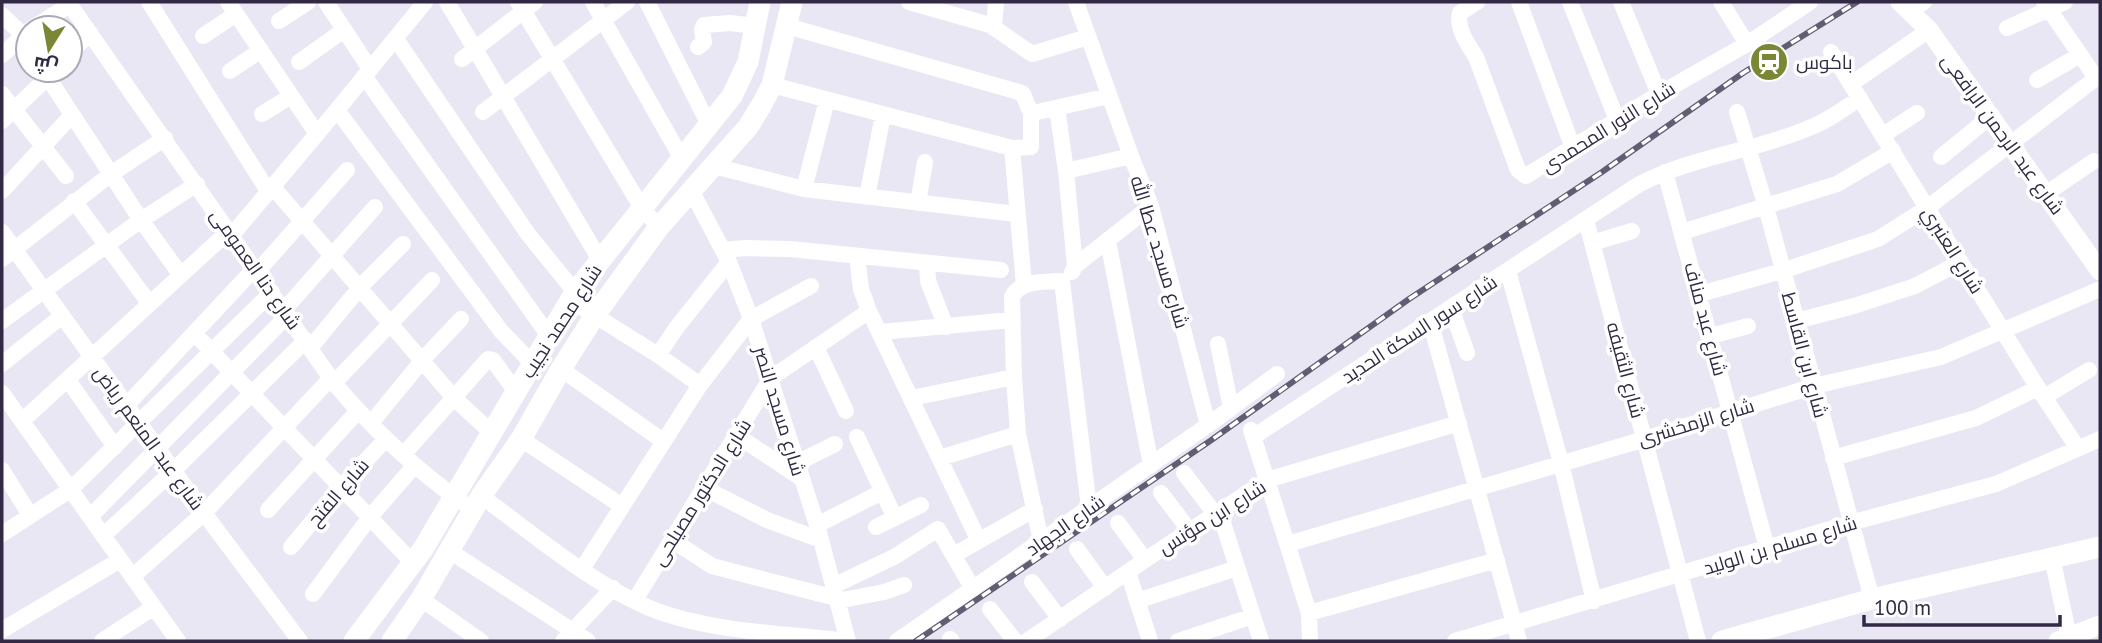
<svg xmlns="http://www.w3.org/2000/svg" width="2102" height="643" viewBox="0 0 2102 643" font-family="'PT Sans',Cairo,sans-serif">
  <rect width="100%" height="100%" fill="#eae7f5"/>
  <g fill="none" stroke-linecap="round" stroke-linejoin="round">
    <path stroke="#fff" stroke-width="16" d="M68 2 334 383C372 428 415 469 463 503
      M149 2 268 191
      M228 2 317 134
      M326 2 370 69
      M447 2 600 260
      M518 2 642 208 659 227
      M593 2 682 159
      M647 2 709 125
      M909 2 990 25 1032 54 1088 37
      M1076 2 1131 156 1151 206 1208 425
      M1477 2 1460 13C1456 28 1468 45 1476 57L1518 170 1526 176 1659 94 1747 44 1810 2
      M1519 2 1573 148
      M1570 2 1617 120
      M1621 2 1659 94
      M1721 2 1747 44
      M2044 2 2096 78
      M1911 11 1924 2
      M2 15 22 34 28 44
      M279 21 308 2
      M787 26 1019 92 1023 94 1029 109 1033 113 1109 96
      M32 28 70 5
      M994 28 996 2
      M2007 28 2065 2
      M203 36 236 14
      M396 39 528 234 575 292
      M698 47 704 42 702 30 704 25 730 23 756 26
      M70 51 91 34
      M1831 52 2038 388 2077 447
      M2 55 28 31
      M462 59 535 2
      M299 62 344 30
      M43 70 141 220 180 274
      M230 71 261 50
      M364 76 549 336
      M2037 80 2080 55
      M1851 84 1929 30
      M772 85 1012 148 1031 147V111
      M2 94 66 176
      M1057 108 1066 171 1075 266
      M337 110 501 331 533 364
      M483 112 627 2
      M1737 112 1766 207 1872 599
      M262 114 291 96
      M2 121 48 77
      M1883 135 1917 113
      M1012 148 1024 285
      M1941 157 1992 115
      M714 166 804 189 1016 214
      M1066 171 1131 156
      M1665 172 1767 548
      M272 186 454 398 492 433
      M804 189 827 100
      M691 190 729 262 751 319 817 525 848 641
      M2 191 72 115
      M2047 193 2094 161
      M867 197 883 115
      M74 201 149 303
      M918 203 925 162
      M1586 220 1698 641
      M2 232 204 513 300 641
      M1682 232 1837 184 1893 151
      M232 235 337 110 425 2
      M1108 241 1151 465
      M1592 243 1632 231
      M723 250 745 248 790 249 1001 270
      M857 256 861 289 869 311 979 541
      M2 259 111 174 165 138
      M927 263 928 281 946 327
      M258 271 347 170
      M1508 271 1561 463 1594 601
      M1072 272 1075 266 1151 206
      M1062 281 1089 508
      M1700 294 1782 271 1878 239 1927 208 2100 75
      M570 300 658 355 700 385
      M1451 308 1467 353
      M284 310 375 207
      M2 321 141 220 197 184
      M1430 321 1519 641
      M1796 321 1854 306 1915 286 1961 262
      M881 332 1011 320
      M194 333 413 563
      M1711 336 1748 326
      M1218 344 1231 408
      M311 347 362 285 403 244
      M816 347 846 411
      M658 355 677 327 729 262
      M2 364 62 316
      M561 369 663 441
      M68 380 115 447
      M334 383 432 280
      M2 393 178 641
      M2044 397 2089 370
      M912 398 1014 377
      M126 406 255 268
      M22 421 229 231
      M371 423 426 356 461 319
      M1251 430 1309 613 1310 641
      M736 435 801 478
      M857 437 895 518
      M1253 437 1638 185C1692 156 1753 152 1809 128 1827 121 1844 109 1860 98
      M521 439 622 506
      M403 455 488 359 493 360 516 392
      M940 458 1018 434
      M1833 458 1976 418 2038 388
      M797 463 835 444
      M2 470 30 515
      M1184 473 1215 514
      M704 488 767 520 821 540
      M1161 493 1189 530
      M481 496C535 535 595 587 657 611 711 631 779 633 837 640
      M268 510 358 411
      M1219 511 1261 641
      M90 517 288 315
      M1118 523 1145 560
      M817 525 882 492
      M876 527 921 505
      M2 534 70 490 272 292
      M103 536 173 471 306 340
      M672 540 712 566 836 598
      M1041 541 1018 434 1014 377 1012 297C1020 280 1045 282 1062 281
      M1288 544 1645 439 1814 386 1941 357 2100 289
      M291 547 341 487 386 439
      M1077 549 1105 588
      M448 550 588 641
      M954 555 1035 509
      M2052 557 2069 637
      M582 569 700 385 751 319 811 286
      M1128 572 1150 641
      M132 577 204 513 331 378
      M1032 582 1060 619
      M833 586 894 557 938 529 973 589
      M313 594 370 517 415 465
      M421 599 481 641
      M635 600 771 378 869 311
      M837 601 884 592 904 585
      M1137 601 1237 568
      M990 609 1015 641
      M1309 613 1497 560
      M2 630 120 560
      M950 639 952 641
      M102 641 154 607
      M563 641 613 588
      M897 641 1208 425 1277 374
      M1027 641 1145 560 1267 480 1459 423
      M1178 641 1253 616
      M1455 641 1850 523 1996 484 2100 439"/>
    <path stroke="#fff" stroke-width="19" d="M1900 2 1929 30 2100 271
      M2058 641 2100 625"/>
    <path stroke="#fff" stroke-width="21" d="M354 641 423 549 575 292 732 96 748 62 760 2
      M392 641 421 599 481 496 521 439 561 369 595 315 659 227 748 127 761 106 772 85 792 2
      M1722 641 1872 599 2100 547"/>
    <defs>
      <path id="rail" d="M916 641 1210 441 1409 299 1602 172 1743 73 1857 2"/>
    </defs>
    <use href="#rail" stroke="#635d73" stroke-width="6"/>
    <use href="#rail" stroke="#fff" stroke-width="3.5" stroke-dasharray="10" stroke-linecap="butt"/>
  </g>
  <defs>
    <symbol id="station-disc" viewBox="-11 -11 22 22"><circle r="9.5" fill="#7b8735" stroke="#fff"/><path d="M-3-6H3Q5-6 5-4V2Q5 4 3 4L4.5 6H3L1.5 4h-3L-3 6H-4.5L-3 4Q-5 4-5 2V-4Q-5-6-3-6ZM-3.5-4v3h7v-3ZM-3.5 1v1.5H-2V1ZM2 1v1.5H3.5V1Z" fill="#fff"/></symbol>
  </defs>
  <g fill-rule="evenodd">
    <use href="#station-disc" x="1747" y="40" width="44" height="44"/>
  </g>
  <g text-anchor="middle" stroke-width="7" stroke-linejoin="round" paint-order="stroke">
    <g font-size="19" fill="#322a44" stroke="#fff" text-anchor="start">
      <text x="1796" y="69">باكوس</text>
    </g>
    <g font-size="19" fill="#322a44" stroke="#fff">
      <text transform="translate(1608 127) rotate(-32)" y="7">شارع النور المحمدى</text>
      <text transform="translate(2003 134) rotate(54)" y="7">شارع عبد الرحمن الرافعى</text>
      <text transform="translate(1953 250) rotate(58)" y="7">شارع العنبري</text>
      <text transform="translate(1160 252) rotate(73)" y="7">شارع مسجد عطا الله</text>
      <text transform="translate(256 269) rotate(55)" y="7">شارع دنا العمومى</text>
      <text transform="translate(1706 319) rotate(75)" y="7">شارع عبد مناف</text>
      <text transform="translate(561 321) rotate(-57)" y="7">شارع محمد نجيب</text>
      <text transform="translate(1419 329) rotate(-33)" y="7">شارع سور السكة الحديد</text>
      <text transform="translate(1805 355) rotate(75)" y="7">شارع ابن القاسط</text>
      <text transform="translate(1626 370) rotate(75)" y="7">شارع الثقيفه</text>
      <text transform="translate(780 411) rotate(73)" y="7">شارع مسجد النصر</text>
      <text transform="translate(1696 422) rotate(-17)" y="7">شارع الزمخشرى</text>
      <text transform="translate(149 438) rotate(54)" y="7">شارع عبد المنعم رياض</text>
      <text transform="translate(338 492) rotate(-49)" y="7">شارع الفتح</text>
      <text transform="translate(701 492) rotate(-58)" y="7">شارع الدكتور مصيلحى</text>
      <text transform="translate(1212 517) rotate(-32)" y="7">شارع ابن مؤنس</text>
      <text transform="translate(1065 525) rotate(-35)" y="7">شارع الجهاد</text>
      <text transform="translate(1780 545) rotate(-17)" y="7">شارع مسلم بن الوليد</text>
    </g>
  </g>
  <rect width="2102" height="643" fill="none" stroke="#322a44" stroke-width="7"/>
  <g transform="translate(49 49) rotate(191)"><circle r="33" fill="#ffffff" stroke="#adaab4" stroke-width="2"/>
  <path d="M0-5L12 26L0 18L-12 26Z" fill="#7b8735"/>
  <text y="-10" font-size="19" font-weight="bold" text-anchor="middle" fill="#322a44">ش</text>
  </g>
  <path d="M1864 615v10h196v-10" fill="none" stroke="#322a44" stroke-width="3.5"/>
  <text x="1874" y="615" font-size="21" fill="#322a44" stroke="#ffffff" stroke-width="5" paint-order="stroke">100 m</text>
</svg>
